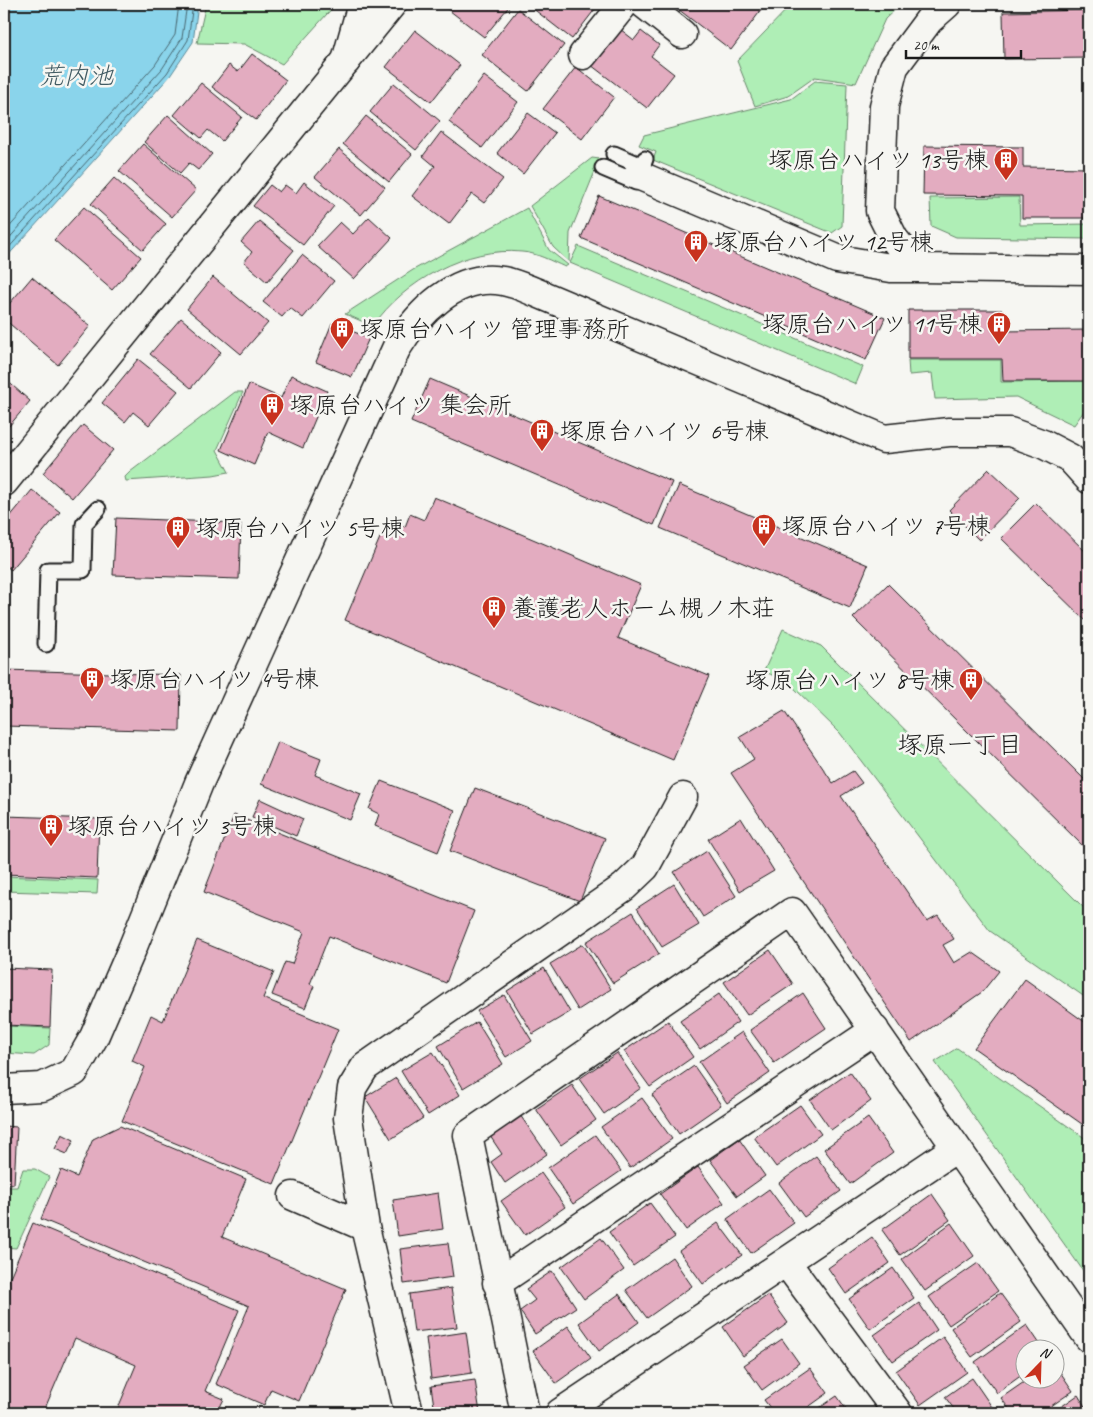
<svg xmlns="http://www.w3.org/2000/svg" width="1093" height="1417" viewBox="0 0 1093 1417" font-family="Caveat,'Klee One',sans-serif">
  <rect width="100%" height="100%" fill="#f6f6f2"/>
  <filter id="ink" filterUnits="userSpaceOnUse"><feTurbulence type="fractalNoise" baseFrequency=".02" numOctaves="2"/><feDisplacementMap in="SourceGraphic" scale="10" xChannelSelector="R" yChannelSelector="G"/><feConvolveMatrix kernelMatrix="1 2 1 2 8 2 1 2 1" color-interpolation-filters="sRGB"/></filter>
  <g filter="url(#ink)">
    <path fill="#afeeb6" stroke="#668569" d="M206 4H336L282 64 244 44 197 43Z
      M792 4H901L885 19 856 83 815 77 788 96 755 106 737 61Z
      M815 81 847 84 842 226 832 233 653 160 656 152 639 145 644 135 791 99Z
      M592 158 600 159 570 233 569 262 553 247 530 206Z
      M1019 197 1020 225 1089 224V239L956 237 931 226 930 198Z
      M527 208 549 250 568 265 565 267C551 261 537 253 522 252 467 246 404 281 373 326L345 314 413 270Z
      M578 246 863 367 856 384 570 263Z
      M908 360H1001V382L1089 381V404L1074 425 1016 397 935 399 932 373 909 375Z
      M235 392H243L217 450 229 472 213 475 126 481 125 477 130 472Z
      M783 629 821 646 1089 913V1000L990 931 840 733 790 684 764 671Z
      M4 876 98 880 97 894 4 891Z
      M4 1026 50 1028 49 1045 34 1055 4 1053Z
      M957 1048 1089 1141V1279L935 1062Z
      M23 1169H35L49 1177 16 1248 4 1247V1187H17Z"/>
    <path fill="#8ad4eb" stroke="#5e8a98" d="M4 4H198L193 42 170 76 4 260Z"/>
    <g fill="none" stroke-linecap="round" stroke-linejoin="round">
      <path stroke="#48666f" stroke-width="1" d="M4 233 155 65 175 35 179 4
        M4 244 162 69 182 38 187 4
        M4 253 167 73 188 40 193 4"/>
    </g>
    <path fill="#e3acc0" stroke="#1c1c1c" d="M441 4H511L484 37Z
      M527 4H599L572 39Z
      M682 4H763L765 5 731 50 678 9Z
      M518 9 564 45 528 91 482 55Z
      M1089 10V58L1004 59 1003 12Z
      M620 29 634 40 641 31 659 45 651 56 674 74 647 108 591 65Z
      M415 30 460 65 431 102 386 67Z
      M252 54 286 80 256 120 212 87 229 65 238 72Z
      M576 67 614 97 582 139 543 109Z
      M484 76 518 102 482 148 449 122Z
      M201 83 242 117 222 141 208 130 201 138 174 115Z
      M394 83 440 121 416 150 370 112Z
      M528 113 555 133 523 174 497 153Z
      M168 115 212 154 198 170 189 163 180 173 144 142Z
      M366 116 412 154 389 182 343 144Z
      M441 132 503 179 484 203 472 194 449 224 412 196 435 166 423 156Z
      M143 144 196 190 172 217 119 171Z
      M924 146 1023 147V167L1089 168V218H1022V196L923 195Z
      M339 149 385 187 361 215 315 177Z
      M114 178 166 224 143 250 91 204Z
      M304 182 334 206 303 245 253 206 270 185 279 192 285 185 296 193Z
      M599 196 885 318 866 360 581 238Z
      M84 207 141 257 112 290 54 240Z
      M369 217 392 238 354 279 317 246 340 222 353 234Z
      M259 221 294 250 267 282 244 262 252 252 241 242Z
      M302 255 334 281 303 318 290 308 282 317 263 302Z
      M32 277 90 326 58 365 4 319V310Z
      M213 277 268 323 241 354 187 309Z
      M908 310H1002V331L1089 330V381H1003L1002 359H908Z
      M181 318 221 352 191 388 150 354Z
      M332 323 369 338 352 377 316 362Z
      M138 359 178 391 149 425 133 412 125 422 102 403Z
      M291 375 327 391 303 448 268 432 254 465 221 450 249 384 281 398Z
      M4 378 30 401 4 432Z
      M430 379 672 482 654 525 411 422Z
      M83 425 113 450 72 498 43 473Z
      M989 469 1020 498 979 540 949 510Z
      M679 485 868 565 850 608 660 528Z
      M32 490 60 512 11 570 4 564V524Z
      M434 497 641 585 618 638 709 676 673 760 345 620 388 519 405 527 410 514 424 520Z
      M1036 503 1089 555V624L1001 538Z
      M116 518 241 523 239 579 113 575Z
      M888 584 1089 784V852L853 618Z
      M4 670 181 675 180 731 4 726Z
      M784 711 833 783 853 771 862 783 841 796 927 921 938 915 954 939 943 945 954 963 972 952 999 971 982 992 911 1042 731 773 754 759 740 737Z
      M278 742 321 759 315 775 361 794 350 820 261 784Z
      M381 781 455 810 438 852 375 826 379 814 369 809Z
      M475 788 605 838 580 901 450 851Z
      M260 799 303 819 296 836 252 817Z
      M234 815 474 911 446 983 329 936 310 984 314 986 305 1008 272 995 285 962 292 964 304 932 204 892Z
      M4 816 99 819 97 878 4 874Z
      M741 818 774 871 740 891 708 839Z
      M707 851 736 896 703 917 674 872Z
      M674 884 699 925 662 947 637 908Z
      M633 912 659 954 613 983 586 942Z
      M197 940 274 972 263 998 338 1029 274 1184 122 1121 145 1067 132 1061 151 1015 163 1021Z
      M583 944 611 989 578 1010 550 964Z
      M770 950 793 984 747 1015 724 982Z
      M4 968 52 970 50 1027 4 1025Z
      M544 968 570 1012 533 1034 507 991Z
      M1025 979 1089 1025V1129L974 1048Z
      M803 993 826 1028 774 1063 750 1030Z
      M719 994 738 1022 700 1049 680 1021Z
      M504 995 532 1041 506 1057 477 1011Z
      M668 1021 693 1057 650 1087 624 1051Z
      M477 1022 503 1064 463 1088 438 1046Z
      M742 1032 770 1073 727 1103 699 1062Z
      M433 1052 460 1095 428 1115 401 1071Z
      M617 1053 641 1088 604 1114 579 1079Z
      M694 1066 721 1105 679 1134 652 1095Z
      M850 1072 871 1101 831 1130 810 1100Z
      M396 1078 423 1118 391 1139 365 1097Z
      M572 1085 596 1120 561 1145 536 1109Z
      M642 1098 672 1139 630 1168 601 1127Z
      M800 1105 821 1134 776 1167 754 1137Z
      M520 1115 547 1154 505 1183 491 1162 502 1154 490 1136Z
      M868 1118 893 1153 850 1184 824 1149Z
      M4 1126 17 1127 14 1184 4 1183Z
      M120 1126 246 1179 222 1237 346 1289 299 1401 271 1389 264 1405 216 1384 249 1306 41 1219 61 1170 77 1177 93 1139Z
      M62 1134 74 1140 67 1154 55 1149Z
      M595 1135 621 1171 573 1204 548 1168Z
      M739 1139 765 1176 737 1196 710 1160Z
      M816 1156 841 1191 804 1217 779 1183Z
      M698 1167 724 1203 686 1230 660 1194Z
      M541 1173 565 1207 525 1235 501 1201Z
      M769 1189 794 1223 751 1253 727 1219Z
      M438 1193 443 1229 398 1236 393 1200Z
      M932 1194 950 1220 900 1255 882 1230Z
      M650 1203 675 1237 633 1266 609 1232Z
      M33 1223 239 1310 205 1391 224 1399 217 1413H116L136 1365 75 1338 43 1413H4V1291Z
      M718 1223 742 1255 703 1284 679 1251Z
      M951 1223 974 1256 925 1291 902 1259Z
      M872 1237 890 1263 846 1294 828 1268Z
      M601 1238 624 1270 584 1299 561 1267Z
      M448 1243 453 1277 404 1284 400 1249Z
      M672 1257 692 1286 647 1318 626 1290Z
      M978 1263 998 1291 949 1325 929 1297Z
      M893 1268 914 1298 870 1329 849 1299Z
      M552 1271 576 1307 535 1334 520 1311 535 1300 526 1289Z
      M451 1288 457 1327 414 1332 409 1294Z
      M1000 1293 1021 1322 972 1357 951 1328Z
      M619 1294 639 1322 599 1351 579 1323Z
      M768 1295 788 1323 743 1356 723 1327Z
      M919 1303 937 1330 893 1361 874 1335Z
      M1027 1325 1044 1350H1026V1372L997 1393 975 1362Z
      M568 1326 591 1358 556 1383 533 1351Z
      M466 1332 472 1373 431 1379 426 1338Z
      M943 1337 967 1372 920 1405 896 1371Z
      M782 1339 799 1363 762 1390 744 1365Z
      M1056 1366 1073 1391 1041 1413H1012L1001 1398 1027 1380H1056Z
      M810 1368 828 1393 800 1413H774L764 1400Z
      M972 1378 996 1413H957L945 1397Z
      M475 1380 480 1413H435L431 1386Z
      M1078 1395 1089 1413H1052Z
      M837 1396 849 1413H812Z"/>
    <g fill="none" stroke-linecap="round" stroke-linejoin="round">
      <defs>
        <path id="service" d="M614 154 642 166
          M603 168 636 182 645 159
          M46 644 48 570H83L84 524 98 509"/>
        <path id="minor" d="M644 4 682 34
          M947 4 929 20 894 67 884 106 880 211 894 239 918 268 1089 270
          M583 55 624 4
          M346 61 362 4
          M638 175 837 259 891 268H918
          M4 1089 42 1087 74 1072 94 1037 132 949 199 783 396 349C417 314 456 272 503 281 514 283 525 288 535 292L884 439 949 432H1010L1043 444 1070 458 1089 479
          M293 1196 365 1227
          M786 1262 898 1413
          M497 1283 875 1030
          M409 1413 365 1227 348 1118 352 1088 365 1067 624 887 645 867 683 797
          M525 1413 468 1135 792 912 1089 1338
          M560 1413 956 1148"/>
        <path id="tertiary" d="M4 482 392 4"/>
      </defs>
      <use href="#service" stroke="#1c1c1c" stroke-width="19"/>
      <use href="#minor" stroke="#1c1c1c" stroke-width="31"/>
      <use href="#tertiary" stroke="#1c1c1c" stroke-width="31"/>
      <use href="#service" stroke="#f6f6f2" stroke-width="15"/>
      <use href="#minor" stroke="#f6f6f2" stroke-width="28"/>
      <use href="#tertiary" stroke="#f6f6f2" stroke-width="28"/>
    </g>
  </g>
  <defs>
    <symbol id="building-pin" viewBox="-11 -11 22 30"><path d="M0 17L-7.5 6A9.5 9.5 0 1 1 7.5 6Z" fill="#c8321e" stroke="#f6f6f2"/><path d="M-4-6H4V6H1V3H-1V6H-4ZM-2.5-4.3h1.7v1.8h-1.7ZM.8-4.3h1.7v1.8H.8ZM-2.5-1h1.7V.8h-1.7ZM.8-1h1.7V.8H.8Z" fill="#fff"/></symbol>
  </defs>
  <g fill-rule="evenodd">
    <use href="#building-pin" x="992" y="146" width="28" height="38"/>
    <use href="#building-pin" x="682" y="228" width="28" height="38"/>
    <use href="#building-pin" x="985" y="310" width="28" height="38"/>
    <use href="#building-pin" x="328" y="315" width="28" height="38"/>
    <use href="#building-pin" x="258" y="391" width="28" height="38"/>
    <use href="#building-pin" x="528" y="417" width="28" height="38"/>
    <use href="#building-pin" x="750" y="512" width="28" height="38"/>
    <use href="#building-pin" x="164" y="514" width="28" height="38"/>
    <use href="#building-pin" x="480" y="594" width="28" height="38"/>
    <use href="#building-pin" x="78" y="665" width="28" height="38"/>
    <use href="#building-pin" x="957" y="666" width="28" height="38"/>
    <use href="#building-pin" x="37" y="812" width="28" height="38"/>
  </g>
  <g text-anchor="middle" stroke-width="5" stroke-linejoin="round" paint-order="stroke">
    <g font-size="24" fill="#1c1c1c" stroke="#f6f6f2" text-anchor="start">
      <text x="988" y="168" text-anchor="end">塚原台ハイツ 13号棟</text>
      <text x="714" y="250">塚原台ハイツ 12号棟</text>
      <text x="982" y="332" text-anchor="end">塚原台ハイツ 11号棟</text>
      <text x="360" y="337">塚原台ハイツ 管理事務所</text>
      <text x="290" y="413">塚原台ハイツ 集会所</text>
      <text x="560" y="439">塚原台ハイツ 6号棟</text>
      <text x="782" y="534">塚原台ハイツ 7号棟</text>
      <text x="196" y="536">塚原台ハイツ 5号棟</text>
      <text x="512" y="616">養護老人ホーム槻ノ木荘</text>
      <text x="110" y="687">塚原台ハイツ 4号棟</text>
      <text x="954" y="688" text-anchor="end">塚原台ハイツ 8号棟</text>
      <text x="68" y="834">塚原台ハイツ 3号棟</text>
    </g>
    <g font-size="25" font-style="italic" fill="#425c64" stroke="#f6f6f2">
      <text x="76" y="84">荒内池</text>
    </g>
    <g font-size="25" fill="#1c1c1c" stroke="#f6f6f2">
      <text x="960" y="753">塚原一丁目</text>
    </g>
  </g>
  <rect width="1093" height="1417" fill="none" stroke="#f6f6f2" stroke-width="20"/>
  <rect x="10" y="10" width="1073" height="1397" fill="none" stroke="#1c1c1c" stroke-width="2" filter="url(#ink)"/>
  <g transform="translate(1040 1364) rotate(23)"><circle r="24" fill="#f6f6f2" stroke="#9f9f9c"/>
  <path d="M0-4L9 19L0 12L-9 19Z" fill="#c8321e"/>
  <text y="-8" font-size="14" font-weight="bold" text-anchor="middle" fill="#1c1c1c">N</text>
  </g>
  <path d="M906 50v8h115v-8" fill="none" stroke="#1c1c1c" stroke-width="2.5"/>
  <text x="913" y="50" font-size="15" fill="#1c1c1c" stroke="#f6f6f2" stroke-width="4" paint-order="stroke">20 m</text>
</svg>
